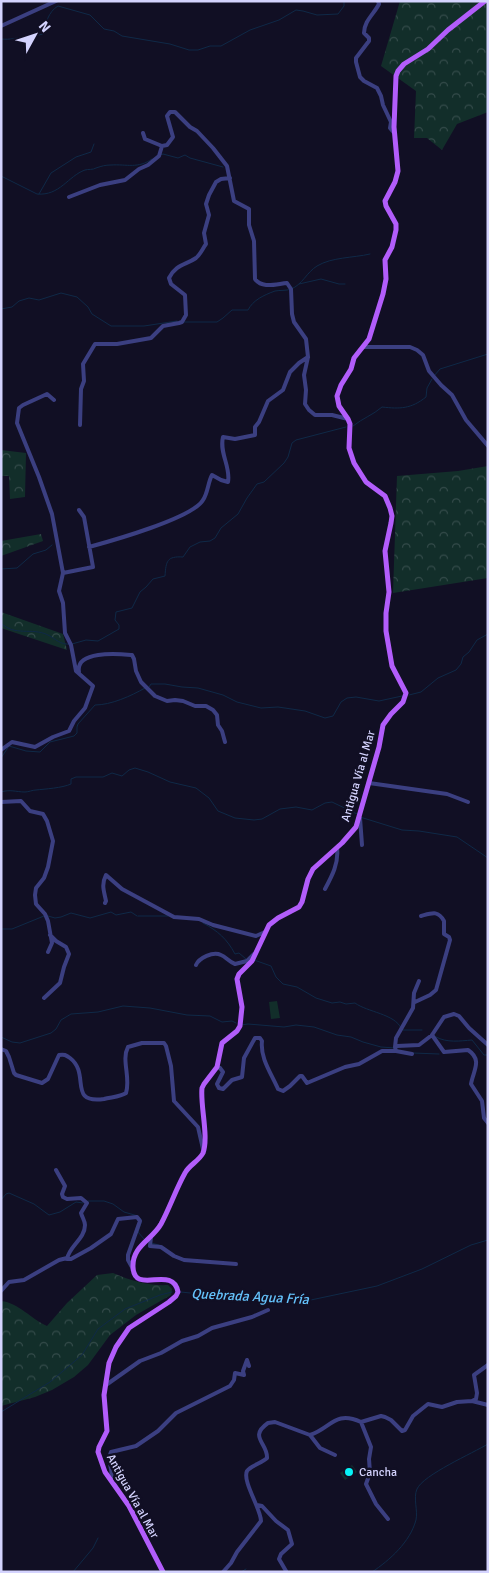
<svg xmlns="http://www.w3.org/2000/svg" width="489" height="1573" viewBox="0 0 489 1573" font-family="Signika,sans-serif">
  <defs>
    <pattern id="forest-crowns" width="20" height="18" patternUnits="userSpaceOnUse" patternTransform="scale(1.25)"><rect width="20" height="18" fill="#122e2a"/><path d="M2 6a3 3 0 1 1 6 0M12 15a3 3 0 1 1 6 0" fill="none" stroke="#344b4a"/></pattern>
  </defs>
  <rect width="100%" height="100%" fill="#110f24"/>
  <path fill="#122e2a" d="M277 1001 280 1018 271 1019 269 1002Z
    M352 1465 357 1472 345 1480 340 1473Z"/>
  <path fill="url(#forest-crowns)" d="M400 1H488V112L457 124 442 150 427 138H414L416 91 381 66Z
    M1 450 26 453 25 497 10 499 9 476H1Z
    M488 466V578L393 593 397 476 458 471Z
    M41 534 43 541 1 556V541Z
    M1 612 63 634 67 650 1 628Z
    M113 1273C131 1281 149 1286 168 1285L172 1289 171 1295 136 1315 110 1335 88 1365 74 1377 52 1390 35 1397 1 1406V1301C19 1303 31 1319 47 1326L67 1303 97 1275Z"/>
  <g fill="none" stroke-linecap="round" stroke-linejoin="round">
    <path stroke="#0f2947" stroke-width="1" d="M1 39C11 40 17 38 26 36 32 35 37 36 43 34 46 23 48 12 58 6L90 15 104 29 114 31 122 36 170 44 189 50H198L210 46H221L250 30 279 20 296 10 303 11 317 15 338 14 344 6V1
      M160 155 163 154 178 158 185 155 190 158 223 167
      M1 176 37 194C60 196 68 176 85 170 88 169 93 170 96 168 102 166 105 165 111 165 127 164 138 169 152 159
      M39 194 51 173 76 157 91 152 94 144
      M299 284 321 279 339 284H345
      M1 309 12 307 19 301 29 298 39 300 61 293 77 297 88 307 92 314 111 326H144L177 321
      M183 322H217L223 318 232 310H248C253 300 264 295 275 291 280 290 286 291 291 289 302 285 307 272 317 266 332 257 353 258 370 254
      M434 376 440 369 488 354
      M353 426C363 418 373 415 382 407 400 409 411 409 426 397L427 388 432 379
      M1 569 17 568 33 554 46 550 52 545
      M1 623C15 637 32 627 48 635 56 639 60 645 70 644
      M72 644 86 640 98 641 119 629V625L115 620 116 612 132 608 140 592 146 587 153 579 165 576C166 561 167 556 183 557L190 547 200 542 210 541 215 538 221 528 238 514 247 498 257 484 264 482 284 463 288 457 292 443 296 440 346 427
      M149 687 151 684H165L182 687 198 688 223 695 237 702 261 708 278 707 305 711 325 718 333 716 341 702 347 698 356 697 379 701 402 696
      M409 695 421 692 438 678 456 670 461 664 463 657 469 652 477 640 488 634
      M1 758 9 746 26 751 40 752 50 742 74 736 77 733V727L78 724 95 705C111 705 131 696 145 688
      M1 792C10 789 16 792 25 792 29 792 32 790 36 790 45 789 62 788 71 784V779L76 777H103L112 773 122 776 129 770 135 768 148 772 170 782 196 788 209 798 218 811 235 818 254 820 262 819 280 809 296 807 312 810 325 803 332 802 357 814
      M360 817 402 830 419 831 457 837 488 858
      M48 916 55 918 61 917 71 913 90 918 111 912 116 915 131 912 137 916
      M138 916H168
      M203 923C218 931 227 939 235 954L239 953 246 959
      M1 929H12L44 916
      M254 960 271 966 276 977 283 984 297 987 316 998 332 1003 340 1002 346 1004 355 1003C367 1012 395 1014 401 1028
      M241 1025 248 1024 284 1027 296 1025 314 1027 337 1035 351 1037 363 1042 381 1047 395 1048
      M403 1030H422
      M1 1037 12 1042 20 1043 51 1033 56 1029 61 1020 71 1014 98 1012 123 1006 150 1008 187 1015 210 1016 222 1022 232 1021 236 1023
      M436 1037C447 1043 460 1041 472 1040L484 1055H488
      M413 1053 439 1054
      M1 1200 6 1194 9 1193 34 1204 49 1215 60 1212 76 1202 83 1203
      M88 1201H104L113 1204 124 1212 138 1216 141 1219V1223L138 1232 144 1239
      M151 1243 159 1245
      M181 1292 236 1298 306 1301 377 1286 422 1269 471 1245 488 1240
      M1 1412 50 1382 82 1355 98 1329 125 1309 160 1295 172 1292
      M73 1572 93 1548 98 1538
      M241 1572 246 1569
      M372 1572C390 1560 410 1542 416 1520 418 1510 413 1498 417 1489 423 1475 473 1453 488 1444"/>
    <path stroke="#3b3f81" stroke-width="4" d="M378 1 379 4C374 14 364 21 364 33L369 38V41L356 58V62L360 77 364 81 377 88 381 96 383 105 391 122 390 128 395 134
      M1 26 56 1
      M143 133 145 139 162 146 167 145 173 137 167 116 170 112H175L190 127 197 131 213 148 227 166 234 201 249 209V225L254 241 255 279C262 289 276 284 287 283L291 289 292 314 294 322 306 339 308 357 304 375 306 390 305 404 309 410 315 415H332L348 419
      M69 197 100 185 125 180 139 169 148 165 159 156 162 146
      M364 347H410L417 350 423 355 429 371 441 385 452 395 466 420 488 446
      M80 425 81 389 84 381 83 364 95 344H117L151 338 163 326 179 323 182 322 186 315 185 295 171 284 169 278C176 264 186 265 196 258 200 255 203 248 206 244L204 233 209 215 206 204 209 195 216 182 221 179 230 178
      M89 547C111 541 193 518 203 500 208 493 208 482 212 475L221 480 228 482C231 467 219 453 223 437L235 439 255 435V427L259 422 268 401 283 390 290 372 299 363 308 357
      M63 573 93 567 84 517 79 510
      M79 672C75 650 119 654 132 655L134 659 136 671 141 682 155 696 167 701 175 700 183 701 195 706H206L213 710 217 715 218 725 222 731 225 742
      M1 750 12 742 35 747 53 737 69 731 74 721 85 708 93 686 76 671 71 645 65 633 63 603 59 591 63 573 52 514 39 477 17 423 19 408 23 405 47 394 54 400
      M369 783 447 794 468 802
      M1 802 21 801 30 811 43 814 47 821 53 841 48 867 44 878 36 888 35 895 36 904 45 914 48 921 52 943 48 952
      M360 818 362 845
      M325 889C332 876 339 863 337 848
      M105 903 106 901C104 891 101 885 106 875L122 889 174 917 199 919 213 925 256 936 265 932
      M196 965C199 958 213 951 221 955 226 957 229 962 235 964L247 961 254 954
      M44 998 60 983 64 967 69 954 66 947 56 941 50 935
      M415 1002 430 995 436 990 450 940 449 937 444 934V921C438 910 432 913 421 916
      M432 1035 444 1052 468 1050C483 1060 473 1071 471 1084L482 1101 484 1118 488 1123
      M395 1047 396 1038 413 1008 414 993 419 981
      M1 1049 6 1051 9 1057 14 1073 16 1075 42 1083 48 1079 59 1055C64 1054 66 1055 70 1058 91 1074 67 1104 104 1099 111 1097 120 1097 126 1093 131 1078 121 1060 128 1047L142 1043H164L166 1046 171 1066 174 1101 198 1127 203 1149
      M396 1051 412 1054
      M217 1067 220 1068 223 1072 217 1084 219 1088 223 1089 232 1080 242 1077 244 1058 255 1038H260L262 1041C260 1058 271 1073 278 1089L283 1091 290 1086 300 1076H302L307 1083 345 1067 359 1064 382 1051H396L395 1047 397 1046 419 1045 432 1035 444 1017 454 1014 459 1016 469 1028 488 1045
      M56 1170 65 1186 62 1194 63 1197 67 1199 81 1198 87 1203 81 1213C82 1217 85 1221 85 1225 85 1239 69 1246 67 1259H71L91 1248 111 1234 118 1219 137 1217 140 1221 128 1255V1260L133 1269
      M151 1237 150 1246 161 1247 174 1256 184 1260 236 1264
      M1 1291 9 1282 24 1280 59 1260 67 1258
      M106 1385 140 1361 161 1353 182 1341 198 1336 212 1328 252 1317 268 1310
      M472 1401 476 1399 477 1393 474 1375 488 1365
      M361 1422 371 1447 369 1459 370 1473 366 1484 376 1504 388 1519
      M310 1435 320 1448 335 1455
      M111 1479C114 1470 106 1461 111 1452L136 1446 158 1431 176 1413 230 1386 234 1380 235 1373 244 1375 243 1371 247 1360 249 1366
      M257 1505 262 1506 276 1521 288 1530 292 1544 281 1554 279 1559 286 1571
      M223 1572 231 1563 237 1552 261 1521C261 1509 242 1481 247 1471 250 1466 262 1463 267 1458 268 1443 248 1437 268 1423L275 1422 310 1435C331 1428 335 1410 361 1422L381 1416 385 1417 391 1420 402 1431 405 1430 413 1416 428 1404 442 1407 457 1402 472 1401 488 1405"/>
    <path stroke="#b25dfb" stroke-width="5" d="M163 1572 129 1506 105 1472 98 1452 99 1447 107 1431 104 1395 109 1363 116 1347 129 1328 169 1302 176 1296 178 1292C173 1264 134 1296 133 1267 132 1246 152 1240 161 1224 170 1207 176 1189 185 1173 189 1165 199 1161 203 1153 209 1137 200 1105 202 1088L204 1084 217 1067 222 1043 237 1031 240 1026 242 1007 237 979 239 974 252 961 269 925 278 918 299 907 302 902 308 879 313 869 342 843 356 827 379 747 383 725 391 714 403 702 406 693 392 666 386 631V613L389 592 385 551 391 523 392 516 390 508 385 496 366 482 354 463 349 448 350 424 348 419 339 406 337 396 341 385 351 369 354 358 369 339 383 294 386 279 385 260 392 247 396 230V224L386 206 385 201 395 182 398 171 394 127 396 76 398 71 404 64 428 49 448 30 485 1"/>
  </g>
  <circle fill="#07f3f6" stroke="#110f24" stroke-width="2" cx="349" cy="1472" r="5"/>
  <g text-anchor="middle" stroke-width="5" stroke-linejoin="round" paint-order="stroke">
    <g font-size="12" fill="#d4d3fe" stroke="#110f24">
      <text transform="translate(358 776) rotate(-74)" y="4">Antigua Vía al Mar</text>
      <text transform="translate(133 1496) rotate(61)" y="4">Antigua Vía al Mar</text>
    </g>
    <g font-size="12" fill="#d4d3fe" stroke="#110f24" text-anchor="start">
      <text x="359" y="1476">Cancha</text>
    </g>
    <g font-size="14" font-style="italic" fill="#64c2fb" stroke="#110f24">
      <text transform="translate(250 1296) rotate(3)" y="5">Quebrada Agua Fría</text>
    </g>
  </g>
  <rect width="489" height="1573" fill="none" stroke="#d4d3fe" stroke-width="5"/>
  <g transform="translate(35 35) rotate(50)" stroke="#110f24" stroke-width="4" paint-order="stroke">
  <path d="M0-4L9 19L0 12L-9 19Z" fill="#d4d3fe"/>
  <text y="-8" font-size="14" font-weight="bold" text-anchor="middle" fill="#d4d3fe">N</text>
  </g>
</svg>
